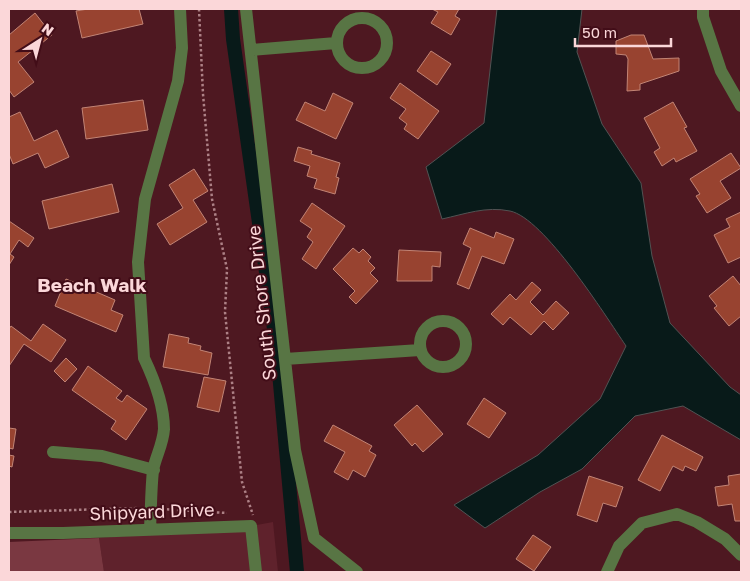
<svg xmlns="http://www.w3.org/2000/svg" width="750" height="581" viewBox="0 0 750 581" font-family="'Golos Text',sans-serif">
  <rect width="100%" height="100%" fill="#4e1821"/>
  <path fill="#5f222c" d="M273 522 278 572H104L99 538 236 529Z"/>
  <path fill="#7a3841" d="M99 538 104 572H9V542Z"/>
  <path fill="#081a19" stroke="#515353" d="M497 9H582L577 52 602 124 641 183 652 256 670 323 730 387 741 395V440L683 406 635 416 582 469 540 492 485 528 454 505 538 455 600 399 626 346C605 315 544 218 510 211 486 206 465 214 442 219L426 167 484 123Z"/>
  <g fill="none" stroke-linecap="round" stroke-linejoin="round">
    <path stroke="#081a19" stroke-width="14" d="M231 9 233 39 277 350 297 572"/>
  </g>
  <path fill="#984330" stroke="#c28475" d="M88 9H139L143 24 82 38 76 11Z
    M432 9H459L455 16 460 19 451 35 431 23 438 12Z
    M35 13 52 35 18 62 34 82 14 97 9 90V35Z
    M631 35H644L653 59 679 58V71L640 84V90L627 91 628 59 626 55 616 54V41Z
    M431 51 451 64 437 85 417 71Z
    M400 83 439 111 418 139 404 129 407 124 399 118 406 109 390 98Z
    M333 93 353 103 336 139 296 120 305 102 325 111Z
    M143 100 148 130 86 139 82 108Z
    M673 102 687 127 684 128 697 151 676 162 674 158 662 166 654 152 660 148 644 118Z
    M20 112 34 141 57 130 69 157 45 168 38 153 13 164 9 154V117Z
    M298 147 312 151 311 154 340 163 336 177 339 178 335 194 314 188 317 179 307 176 310 166 294 161Z
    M731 153 741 168 720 181 731 198 707 213 696 196 700 194 690 179Z
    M194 169 208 191 193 200 207 222 170 245 157 224 183 208 169 185Z
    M112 184 119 212 49 229 42 201Z
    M312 203 345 226 316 269 302 259 313 242 307 237 312 229 300 221Z
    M741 212V257L728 263 714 235 730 227 726 219Z
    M9 221 34 238 28 247 19 240 10 254 14 257 9 265Z
    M470 228 494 238 496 232 514 239 504 264 482 256 469 289 457 284 471 248 463 244Z
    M353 248 359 253 363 249 371 257 368 261 375 268 370 273 378 281 356 304 349 297 355 291 333 269Z
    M399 250 441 252 440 267 432 266V281H397Z
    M733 276 741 286V316L729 326 714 308 717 306 709 296Z
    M66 279 115 300 111 310 123 315 116 332 55 306Z
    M532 282 541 290 530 302 543 315 556 301 569 313 553 330 544 321 531 335 510 317 503 325 491 314 510 294 516 300Z
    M43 324 66 340 51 362 24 344 9 366V329L11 326 31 341Z
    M169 334 189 338 188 343 201 346 200 350 212 353 208 375 163 367Z
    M66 358 77 369 65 382 54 371Z
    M88 366 122 391 116 398 122 402 127 395 147 409 126 440 111 429 116 421 72 390Z
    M204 377 226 381 219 412 197 407Z
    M484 398 506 413 489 438 467 424Z
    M417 405 443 434 423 452 415 443 412 446 394 425Z
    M333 425 372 446 369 451 376 455 365 477 353 470 348 480 334 472 345 452 324 441Z
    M9 428 16 429 13 449 9 448Z
    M662 435 703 457 696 471 685 466 683 471 673 466 660 491 638 480Z
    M9 455 14 456 12 467 9 466Z
    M741 474V521H735L732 504 718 506 715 487 729 485 728 476Z
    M589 476 623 487 616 507 603 503 597 522 577 515Z
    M533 535 551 547 534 571 516 559Z"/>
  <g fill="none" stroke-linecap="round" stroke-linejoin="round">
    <path stroke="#ad8186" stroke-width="2.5" stroke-dasharray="2.5 2.5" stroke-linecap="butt" d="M199 9 203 94 212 199 227 269 225 312 242 482 253 515
      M162 509 227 513
      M9 512 139 508"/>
    <path stroke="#587544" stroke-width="12" d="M246 9 295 450 314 538 357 572
      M703 9V17L721 71 741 106
      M337 43a25 25 0 1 1 50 0a25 25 0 1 1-50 0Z
      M251 50 336 43
      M420 344a23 23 0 1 1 46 0a23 23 0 1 1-46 0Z
      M285 359 420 350
      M53 452 102 456 154 470
      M150 529C151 510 151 489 153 470 156 456 163 444 164 429 164 405 154 379 144 358L138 262 145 199 178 81 182 48 180 9
      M9 533H63L251 526 256 572
      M607 572 619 546 642 523 677 514 697 522 725 539 741 555"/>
  </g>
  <g text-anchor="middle" stroke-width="4" stroke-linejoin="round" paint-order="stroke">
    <g font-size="18" fill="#fbd7d9" stroke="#420d18">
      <text transform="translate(262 303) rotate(-96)" y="6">South Shore Drive</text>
      <text transform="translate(152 512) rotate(-2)" y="6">Shipyard Drive</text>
    </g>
    <g font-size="19" font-weight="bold" fill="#fbd7d9" stroke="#420d18">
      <text x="92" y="292">Beach Walk</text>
    </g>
  </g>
  <rect width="750" height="581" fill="none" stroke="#fbd7d9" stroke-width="20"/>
  <g transform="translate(40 40) rotate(36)" stroke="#420d18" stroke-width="4" paint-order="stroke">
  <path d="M0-4L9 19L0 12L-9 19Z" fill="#fbd7d9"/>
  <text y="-8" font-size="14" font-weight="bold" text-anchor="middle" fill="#fbd7d9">N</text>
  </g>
  <path d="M575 38v8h96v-8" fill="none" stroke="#fbd7d9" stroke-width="2.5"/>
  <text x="582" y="38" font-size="15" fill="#fbd7d9" stroke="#420d18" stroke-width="4" paint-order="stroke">50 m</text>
</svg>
